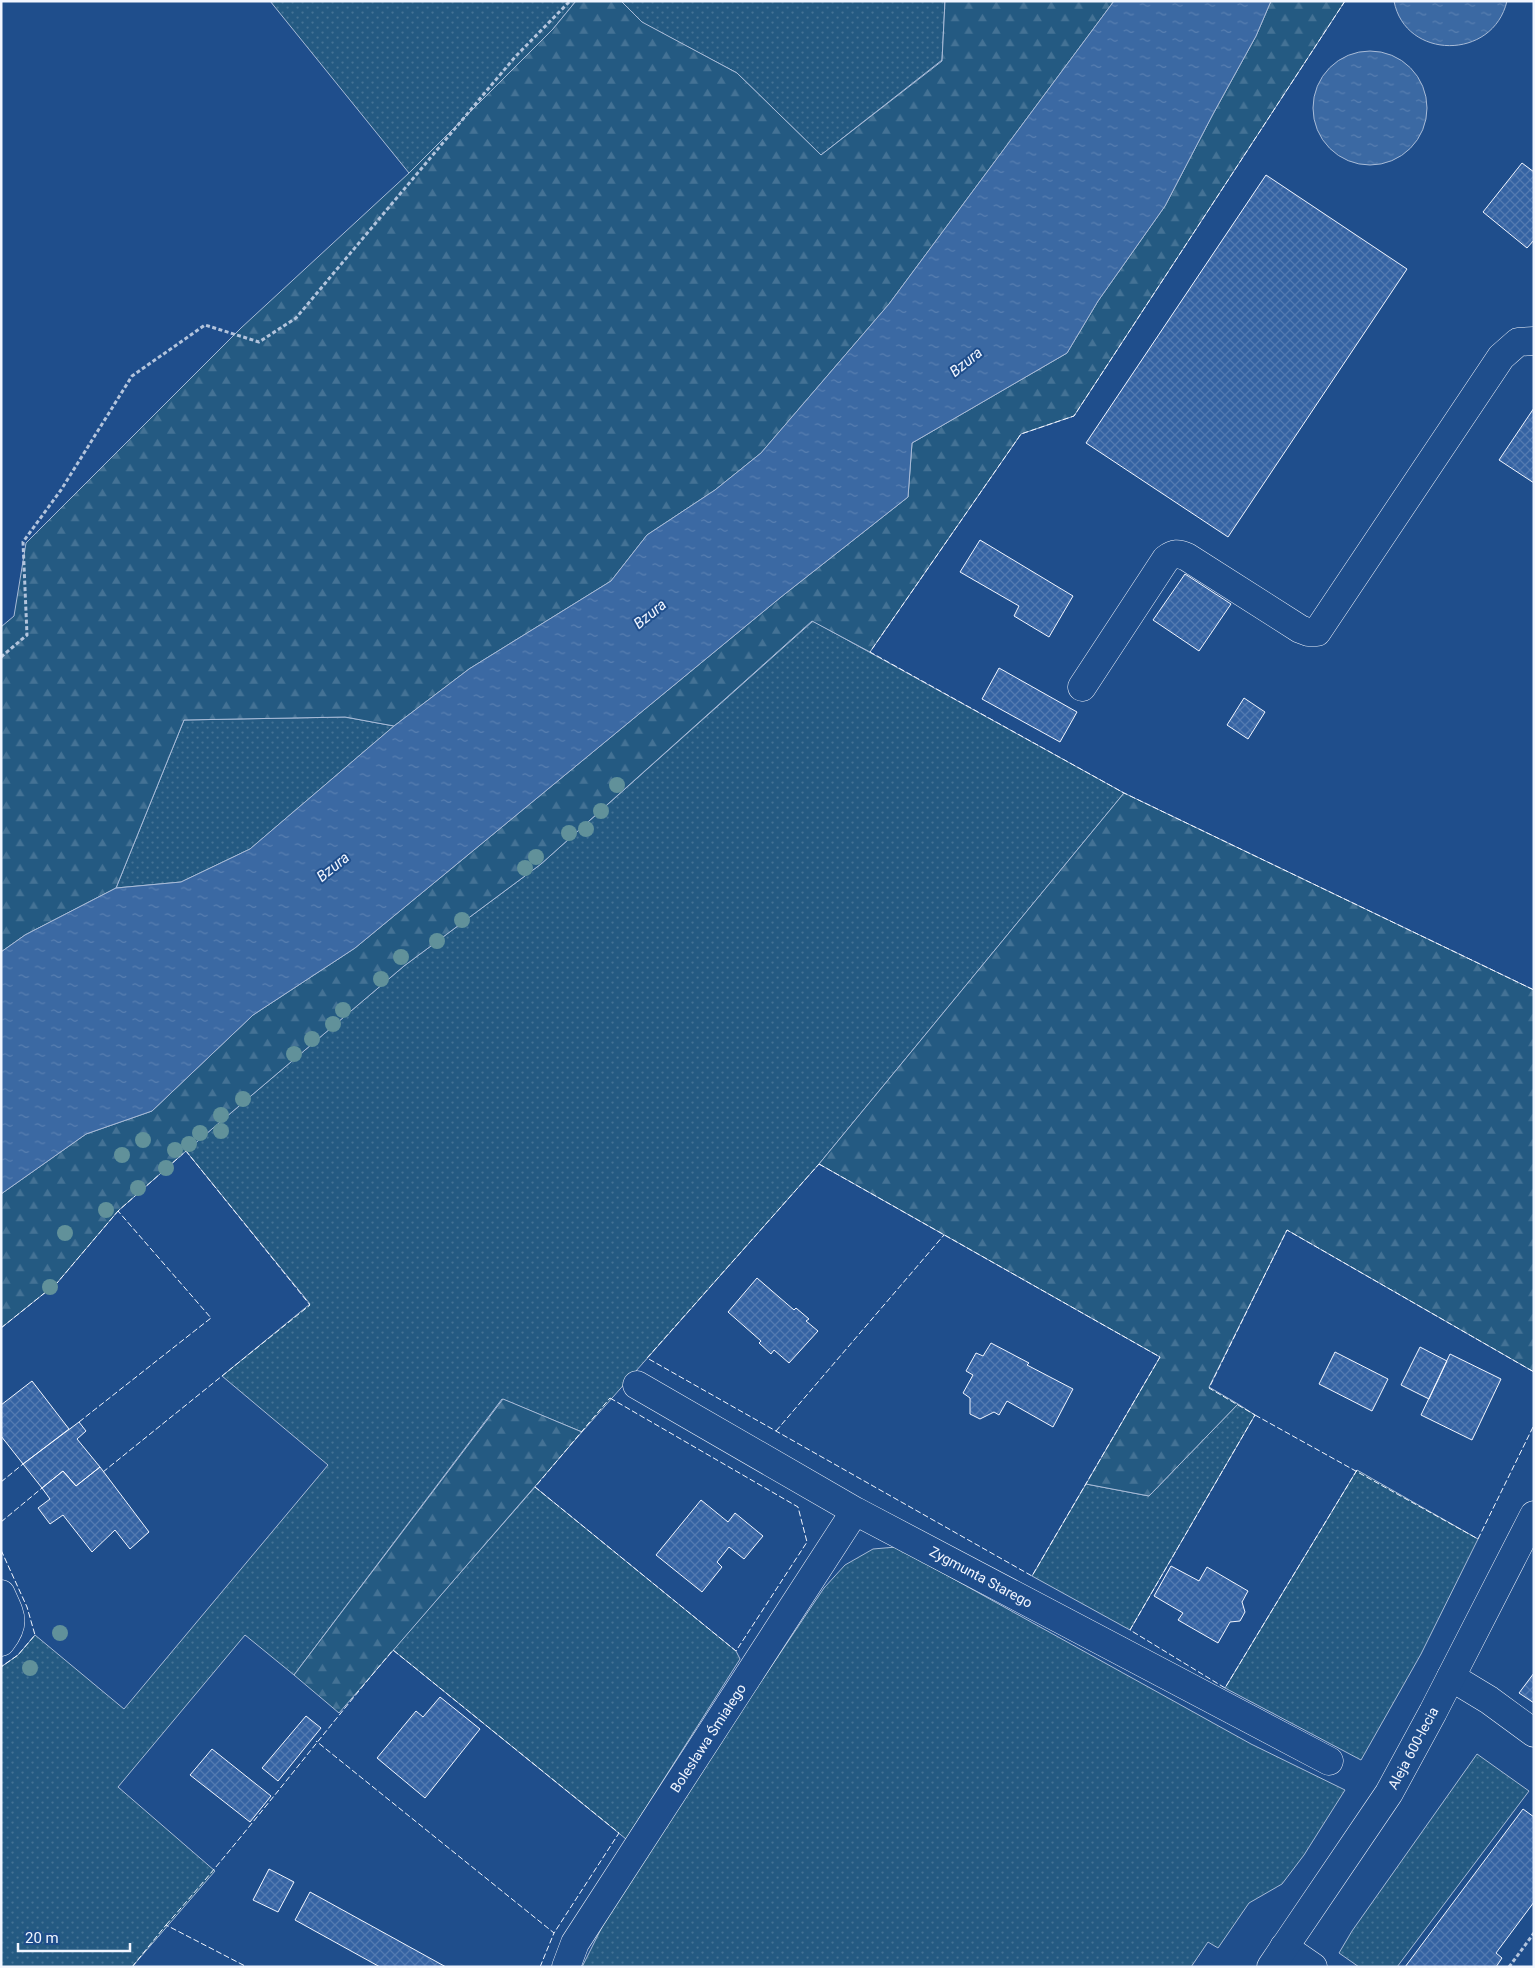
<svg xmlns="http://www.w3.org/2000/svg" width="1535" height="1968" viewBox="0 0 1535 1968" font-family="Roboto,sans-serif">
  <defs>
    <pattern id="grass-dots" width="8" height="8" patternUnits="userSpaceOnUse" patternTransform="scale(1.25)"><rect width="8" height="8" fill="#245a82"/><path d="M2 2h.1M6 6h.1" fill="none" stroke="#447295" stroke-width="1.8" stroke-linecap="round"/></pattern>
    <pattern id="forest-firs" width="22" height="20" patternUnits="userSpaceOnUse" patternTransform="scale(1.25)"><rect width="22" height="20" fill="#245a82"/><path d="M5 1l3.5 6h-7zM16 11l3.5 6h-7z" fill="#447295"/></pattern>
    <pattern id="water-ripples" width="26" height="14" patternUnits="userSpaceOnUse" patternTransform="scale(1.25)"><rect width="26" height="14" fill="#3b69a3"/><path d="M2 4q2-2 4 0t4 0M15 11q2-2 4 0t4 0" fill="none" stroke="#587fb1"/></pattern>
    <pattern id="building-cross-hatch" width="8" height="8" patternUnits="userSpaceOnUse" patternTransform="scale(1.25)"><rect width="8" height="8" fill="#3563a3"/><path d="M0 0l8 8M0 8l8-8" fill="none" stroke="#537ab1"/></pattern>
  </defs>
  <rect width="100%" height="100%" fill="#1f4e8c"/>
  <path fill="url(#grass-dots)" stroke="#a8bbd7" d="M270 1H576L553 29 409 173Z
    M621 1H945L942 60 821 155 737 73 641 22Z
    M813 621 1124 793 819 1164 582 1432 502 1399 294 1675 245 1635 118 1787 215 1871 132 1967H1V1667L18 1655 35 1635 124 1709 328 1465 222 1376 310 1304 186 1151 404 966 541 864Z
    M345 717 394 726 250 849 181 882 116 888 184 720Z
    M1238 1404 1255 1415 1130 1630 1032 1576 1086 1484 1149 1496Z
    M1357 1470 1478 1539 1421 1654 1361 1760 1225 1688Z
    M535 1487 736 1651 740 1659 626 1839 393 1650Z
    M896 1547 1251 1744 1345 1790 1304 1855 1282 1884 1249 1903 1218 1948 1208 1942 1191 1967H582L620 1891 824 1588 845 1565 873 1549Z
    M1477 1754 1529 1791 1397 1967H1359L1339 1953 1352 1931Z"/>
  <path fill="url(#forest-firs)" stroke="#a8bbd7" d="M576 1H621L642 22 737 73 821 155 942 61 945 1H1114L889 304 761 453 715 490 647 535 611 581 469 669 394 726 345 717 184 720 116 888 25 935 1 952V627L14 616 26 543 241 328 409 173 553 29Z
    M1271 1H1345L1074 416 1021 434 870 652 812 621 541 864 404 966 186 1151 118 1211 57 1283 1 1328V1194L86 1134 152 1111 253 1015 355 948 781 597 908 497 912 443 1067 353 1098 301 1165 206 1213 114 1256 36Z
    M1124 793 1534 990V1372L1287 1230 1209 1387 1238 1404 1149 1496 1086 1484 1160 1357 819 1164Z
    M503 1399 582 1432 339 1713 294 1675Z"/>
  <path fill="url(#water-ripples)" stroke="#a8bbd7" d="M1114 1H1271L1256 36 1213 114 1165 206 1098 301 1067 353 912 443 908 497 781 597 355 948 253 1015 152 1111 86 1134 1 1194V952L25 935 116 888 181 882 250 849 394 726 469 669 611 581 647 535 715 490 761 453 889 304Z
    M1394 1H1507C1493 61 1405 60 1394 1Z
    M1313 108a57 57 0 1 1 114 0a57 57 0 1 1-114 0Z"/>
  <path fill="url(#building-cross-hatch)" stroke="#f2f6ff" d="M1522 163 1534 172V240L1527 248 1483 212Z
    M1266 175 1407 269 1228 537 1086 443Z
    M1534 408V483L1499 460Z
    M980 540 1073 596 1049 637 1014 616 1019 606 960 572Z
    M1185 574 1231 604 1199 651 1153 620Z
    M999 668 1077 712 1060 742 982 699Z
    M1244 698 1265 712 1248 739 1227 725Z
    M757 1278 794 1310 796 1308 809 1319 806 1321 818 1331 789 1363 774 1350 771 1354 759 1343 761 1341 728 1312Z
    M991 1343 1029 1363 1027 1365 1073 1389 1053 1427 1007 1401 999 1415 994 1412 980 1419 970 1414V1398L963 1393 973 1375 966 1371 976 1353 983 1356Z
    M1420 1347 1447 1361 1429 1399 1401 1385Z
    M1335 1352 1388 1379 1372 1411 1319 1384Z
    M1450 1354 1501 1379 1472 1440 1421 1415Z
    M32 1381 69 1429 23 1464 1 1436V1405Z
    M79 1422 86 1431 77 1439 100 1467 76 1486 63 1471 42 1488 23 1464Z
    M100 1467 149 1532 130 1549 115 1530 92 1552 63 1515 50 1524 38 1508 50 1499 42 1488 63 1471 76 1486Z
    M701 1500 728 1522 735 1513 763 1536 744 1559 729 1547 717 1562 722 1567 702 1592 656 1555Z
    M1171 1566 1199 1581 1207 1567 1248 1591 1242 1602 1245 1612 1240 1621 1230 1622 1218 1643 1178 1620 1183 1613 1154 1596Z
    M1534 1673V1703L1519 1693Z
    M440 1697 480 1729 425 1798 377 1758 416 1711 423 1717Z
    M306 1716 321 1728 278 1781 262 1768Z
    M212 1749 271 1796 250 1822 190 1775Z
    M1523 1809 1534 1817V1902L1496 1953 1502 1958 1496 1967H1405Z
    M269 1869 294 1882 278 1912 253 1900Z
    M310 1892 446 1967H380L295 1920Z"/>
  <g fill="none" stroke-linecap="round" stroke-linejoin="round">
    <defs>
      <path id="minor" d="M1082 687 1166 559C1174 553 1178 553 1187 557L1300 629 1308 632H1317L1501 357 1518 342 1534 341
        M637 1385 855 1511 1329 1761
        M1 1594C10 1615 17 1622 1 1642
        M1451 1677 1489 1700 1534 1733
        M1284 1947 1313 1967
        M566 1967 575 1943 855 1511"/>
      <path id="major" d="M1271 1967 1389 1793 1433 1712 1534 1515"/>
    </defs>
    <use href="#minor" stroke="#f2f6ff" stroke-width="29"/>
    <use href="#major" stroke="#f2f6ff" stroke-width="29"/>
    <path stroke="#b3c4dc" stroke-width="3" stroke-dasharray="4 2.5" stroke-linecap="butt" d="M1 657 27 635 23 542 61 490 132 376 205 325 259 342 296 318 515 57 570 1
      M1509 1967 1534 1933"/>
    <use href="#minor" stroke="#1f4e8c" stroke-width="28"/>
    <use href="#major" stroke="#1f4e8c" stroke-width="28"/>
    <path stroke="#f2f6ff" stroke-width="1" stroke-dasharray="6 2.5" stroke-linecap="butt" d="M1345 1 1074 416 1021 434 870 652 1124 793 1534 990
      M819 1164 1160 1357 1032 1576 647 1358Z
      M1 1328 57 1283 118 1211
      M610 1398 798 1507 807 1542 736 1651 535 1487Z
      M1255 1415 1478 1539 1534 1425
      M79 1422 211 1318 118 1211 186 1151 310 1305 103 1472
      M776 1431 944 1235
      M1357 1470 1225 1688 1130 1630 1255 1415 1209 1388 1287 1230 1534 1372
      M1 1482 23 1464
      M1 1522 42 1488
      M1 1550 27 1607 35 1635 18 1655 1 1667
      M166 1925C245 1836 316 1741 393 1650L619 1833 554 1933 316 1741
      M132 1967 166 1925 247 1967
      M540 1967 554 1933"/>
  </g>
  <g fill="#61919a">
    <circle cx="617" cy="785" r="8"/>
    <circle cx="601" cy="811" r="8"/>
    <circle cx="586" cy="829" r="8"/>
    <circle cx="569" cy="833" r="8"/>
    <circle cx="536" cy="857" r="8"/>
    <circle cx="525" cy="868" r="8"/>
    <circle cx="462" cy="920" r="8"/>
    <circle cx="437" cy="941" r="8"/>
    <circle cx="401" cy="957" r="8"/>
    <circle cx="381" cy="979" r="8"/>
    <circle cx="343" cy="1010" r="8"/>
    <circle cx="333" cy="1024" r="8"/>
    <circle cx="312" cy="1039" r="8"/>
    <circle cx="294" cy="1054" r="8"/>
    <circle cx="243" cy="1099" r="8"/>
    <circle cx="221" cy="1115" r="8"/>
    <circle cx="221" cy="1131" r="8"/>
    <circle cx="200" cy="1133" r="8"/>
    <circle cx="143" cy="1140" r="8"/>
    <circle cx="189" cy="1144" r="8"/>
    <circle cx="175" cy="1150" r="8"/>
    <circle cx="122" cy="1155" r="8"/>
    <circle cx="166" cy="1168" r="8"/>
    <circle cx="138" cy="1188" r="8"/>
    <circle cx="106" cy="1210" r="8"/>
    <circle cx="65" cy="1233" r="8"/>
    <circle cx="50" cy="1287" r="8"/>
    <circle cx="60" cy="1633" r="8"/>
    <circle cx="30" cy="1668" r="8"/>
  </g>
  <g text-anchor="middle" stroke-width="4" stroke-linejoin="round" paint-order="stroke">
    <g font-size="14" fill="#f2f6ff" stroke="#1f4e8c">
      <text transform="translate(981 1577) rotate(28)" y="5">Zygmunta Starego</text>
      <text transform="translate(708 1738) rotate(-57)" y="5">Bolesława Śmiałego</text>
      <text transform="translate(1413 1748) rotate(-62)" y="5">Aleja 600-lecia</text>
    </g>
    <g font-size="15" font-style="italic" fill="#f2f6ff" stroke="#1f4e8c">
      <text transform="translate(966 362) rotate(-39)" y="5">Bzura</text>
      <text transform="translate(650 614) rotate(-39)" y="5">Bzura</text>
      <text transform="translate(333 867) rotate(-39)" y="5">Bzura</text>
    </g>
  </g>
  <rect width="1535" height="1968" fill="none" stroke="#f2f6ff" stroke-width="5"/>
  <path d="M18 1943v8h112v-8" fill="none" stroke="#f2f6ff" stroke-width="2.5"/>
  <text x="25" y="1943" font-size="15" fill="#f2f6ff" stroke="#1f4e8c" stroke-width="4" paint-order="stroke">20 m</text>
</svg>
